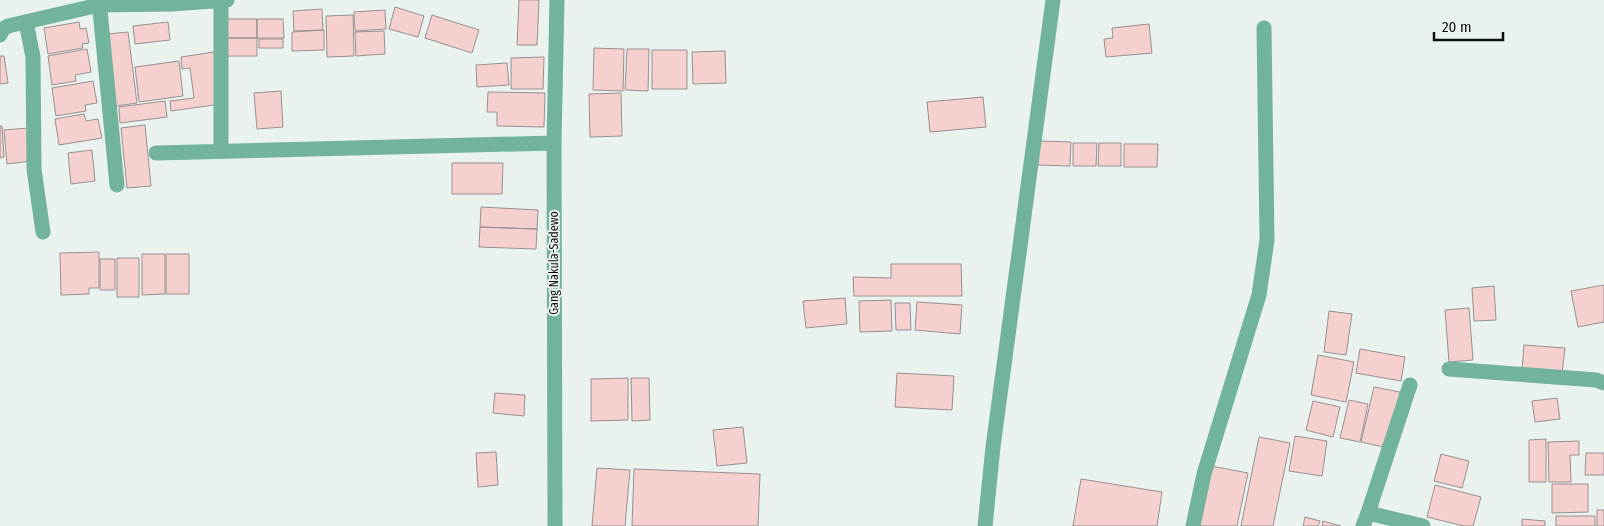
<svg xmlns="http://www.w3.org/2000/svg" width="1604" height="526" viewBox="0 0 1604 526" font-family="'Fira Sans Condensed',sans-serif">
  <rect width="100%" height="100%" fill="#eaf2ef"/>
  <path fill="#f5d0cf" stroke="#979090" d="M519 0H539L537 45H517Z
    M395 7 424 16 418 37 389 29Z
    M322 9 323 30 294 31 293 11Z
    M385 10 386 29 355 31 354 12Z
    M353 15 354 56 327 57 326 16Z
    M432 15 479 30 472 53 425 38Z
    M225 19H257V38H225Z
    M257 19H283L284 38H257Z
    M79 22 80 29 86 28 89 43 82 44 83 48 48 54 44 28Z
    M168 22 170 40 135 44 133 26Z
    M1149 24 1152 53 1106 57 1104 39 1113 38 1112 28Z
    M324 30V50L292 51V32Z
    M384 31 385 54 356 56 355 32Z
    M128 32 137 103 116 106 107 34Z
    M225 38H257V56H225Z
    M259 39H283V48H259Z
    M594 48 624 49 623 91 593 90Z
    M87 49 91 72 75 75 76 81 52 85 48 56Z
    M627 49H649L648 91 625 90Z
    M652 50H687V89H652Z
    M725 51 726 83 693 84 692 52Z
    M214 52 221 104 171 111 170 101 194 98 190 68 182 69 181 57Z
    M0 56H4L8 83 0 84Z
    M544 57 543 89H511V58Z
    M179 61 183 96 139 102 135 67Z
    M507 63 509 85 477 87 476 65Z
    M93 81 97 103 85 105 86 111 56 116 52 88Z
    M281 91 283 127 257 129 254 93Z
    M488 92 545 93 544 127 497 126V112H487Z
    M621 93 622 136 590 137 589 94Z
    M983 97 986 127 930 132 927 102Z
    M165 101 167 117 120 123 119 107Z
    M84 114 86 121 98 119 102 138 59 145 55 119Z
    M145 125 151 186 127 188 121 128Z
    M0 126H2L4 157 0 158Z
    M28 128 31 161 7 164 4 130Z
    M1039 141 1071 142 1070 166 1038 165Z
    M1073 143H1097L1096 166H1073Z
    M1099 143H1121V166H1098Z
    M1124 144H1158L1157 167H1124Z
    M92 150 95 181 71 184 68 153Z
    M452 163H503L502 194H452Z
    M481 207 538 210 537 229 480 227Z
    M480 227 537 229 536 249 479 247Z
    M99 252V288H89V294L61 295 60 253Z
    M142 254H165V294L142 295Z
    M166 254H189V294H166Z
    M117 258H139V297H117Z
    M100 259H115V290H100Z
    M891 264H961L962 296H854L853 277 891 278Z
    M1604 285V322L1578 327 1571 291Z
    M1494 286 1496 320 1474 321 1472 288Z
    M845 298 847 324 806 328 803 301Z
    M891 300 892 331 860 332 859 301Z
    M917 302 962 305 960 334 915 330Z
    M895 303H910L911 330H896Z
    M1469 308 1473 360 1449 362 1445 310Z
    M1329 311 1352 314 1346 355 1324 352Z
    M1524 345 1565 348 1562 373 1522 370Z
    M1360 349 1405 357 1401 381 1356 373Z
    M1318 355 1354 362 1346 402 1311 395Z
    M897 373 954 376 952 410 895 407Z
    M628 378V420L591 421V379Z
    M631 378H649L650 420 632 421Z
    M1374 387 1400 392 1388 448 1361 442Z
    M495 393 525 395 524 416 493 413Z
    M1557 398 1560 419 1535 422 1532 401Z
    M1349 400 1368 404 1360 442 1340 438Z
    M1313 401 1340 407 1333 437 1306 430Z
    M743 427 747 463 717 466 713 430Z
    M1295 436 1327 441 1322 476 1289 471Z
    M1259 437 1290 443 1273 526H1241Z
    M1546 439V482H1529V440Z
    M1579 441V455H1570L1571 482H1549L1548 442Z
    M496 452 498 485 478 487 476 453Z
    M1586 453H1604V475H1585Z
    M1441 454 1469 461 1462 488 1434 481Z
    M1211 466 1248 473 1237 526H1199Z
    M597 468 630 470 625 526H592Z
    M634 469 760 474 758 526H632Z
    M1081 479 1162 492 1157 526H1073Z
    M1552 484H1588V512L1552 513Z
    M1435 485 1481 497 1473 526H1464L1427 517Z
    M1597 510H1604V526H1597Z
    M1556 516H1595V526H1556Z
    M1305 517 1320 521 1318 526H1303Z
    M1522 519 1545 521V526H1522Z
    M1323 521 1341 526H1322Z"/>
  <g fill="none" stroke-linecap="round" stroke-linejoin="round">
    <path stroke="#72b39d" stroke-width="15" d="M99 0 117 185
      M26 22 33 57 34 169 43 232
      M0 35 3 29 8 26 99 5 172 4 227 0
      M221 151V0
      M156 153 554 143
      M1449 369 1596 380 1604 383
      M1368 513 1410 385
      M555 526 554 143 557 0
      M985 526 993 447 1053 0
      M1193 526 1204 474 1259 295 1267 240 1264 28
      M1363 526 1368 513 1423 526"/>
  </g>
  <g text-anchor="middle" stroke-width="4" stroke-linejoin="round" paint-order="stroke">
    <g font-size="12" fill="#0d0f0e" stroke="#eaf2ef">
      <text transform="translate(554 263) rotate(-90)" y="4">Gang Nakula-Sadewo</text>
    </g>
  </g>
  <path d="M1434 32v8h69v-8" fill="none" stroke="#0d0f0e" stroke-width="2.5"/>
  <text x="1442" y="32" font-size="15" fill="#0d0f0e" stroke="#eaf2ef" stroke-width="4" paint-order="stroke">20 m</text>
</svg>
